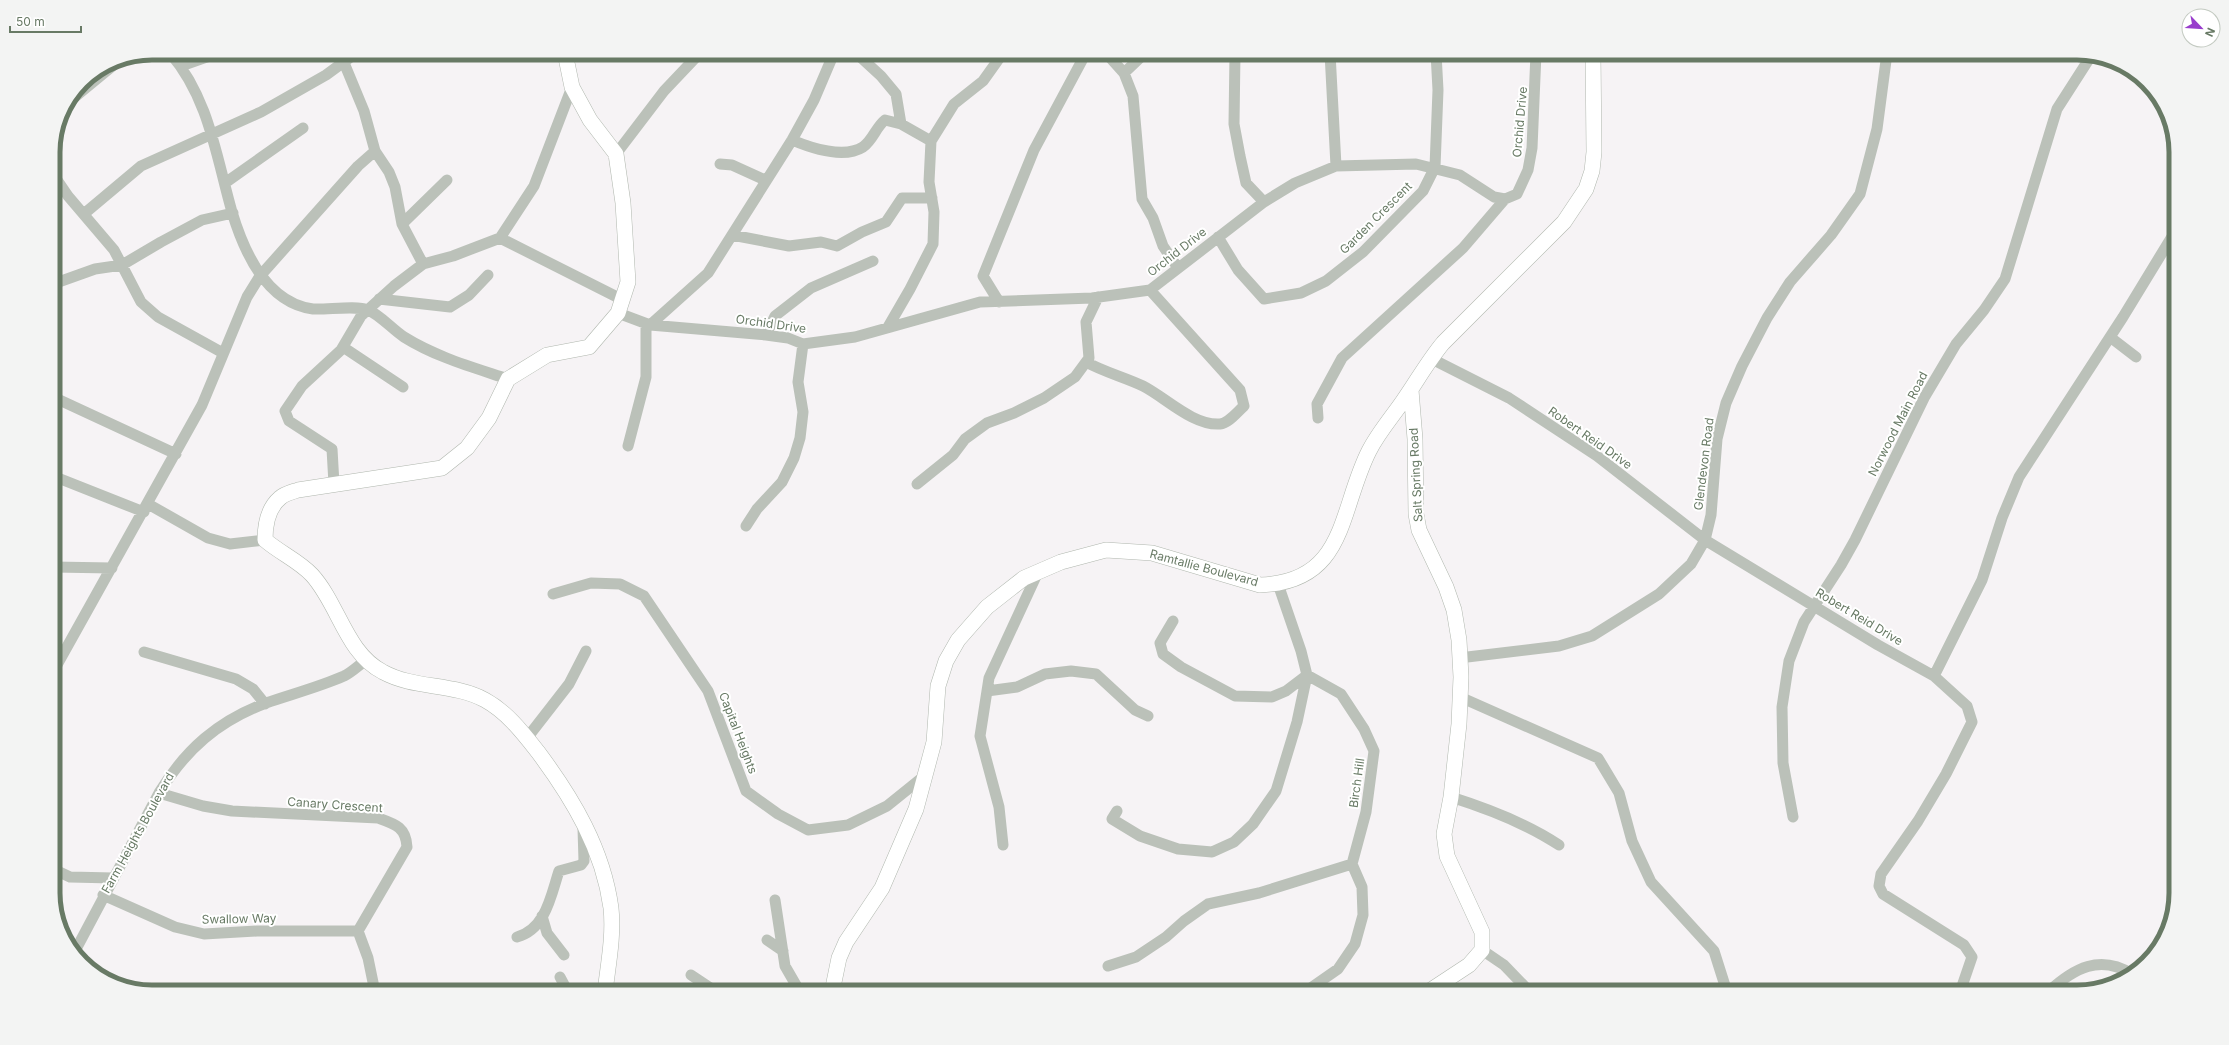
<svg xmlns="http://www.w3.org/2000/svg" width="2229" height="1045" viewBox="0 0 2229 1045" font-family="Inter,sans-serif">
  <rect width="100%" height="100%" fill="#f6f3f5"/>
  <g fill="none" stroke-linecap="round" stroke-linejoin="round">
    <defs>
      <path id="secondary" d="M565 53 572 87 590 120 616 154 623 203 628 282 618 313 589 347 547 355 508 379 489 418 467 448 442 468 298 490C292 492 284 494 280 498 268 508 265 526 265 540 280 553 299 561 312 575 339 605 346 653 383 672 414 689 454 683 485 700 507 712 523 733 538 752 573 799 603 849 611 908 614 936 608 965 605 992
        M1411 390 1415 439 1416 514 1419 530 1446 587 1454 610 1459 640 1461 677 1459 724 1451 797 1444 834 1447 856 1482 932V950L1469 965 1428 992
        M832 992 839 958 846 942 882 888 916 809 934 742 938 686 946 661 958 640 987 607 1024 578 1061 562 1106 550 1152 553 1260 585C1347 582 1339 510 1369 451 1378 433 1392 417 1403 401 1417 381 1428 361 1443 343L1564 222 1586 189 1592 171 1594 152 1593 53"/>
    </defs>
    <use href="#secondary" stroke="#b0b7ae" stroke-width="16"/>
    <path stroke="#bbc1b9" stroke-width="11" d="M170 53C209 98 216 156 232 212 244 252 266 303 313 309 327 310 356 305 368 310 379 314 393 330 404 337 436 357 472 367 508 379
      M340 53 364 111 375 151 389 172 395 187 402 224 423 264
      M856 53 881 76 896 94 901 124
      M1106 53 1124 73 1133 96 1142 199 1153 218 1163 246 1178 268
      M1235 53 1234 124 1240 156 1246 183 1264 202
      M1330 53 1336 166
      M181 66 218 53
      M1124 73 1145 53
      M70 101 121 59
      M792 140C811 148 844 159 863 147 873 140 876 127 885 120L901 124 931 141
      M616 154 664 91 700 53
      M720 164 732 165 765 180
      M53 174 68 196 114 250 141 302 158 317 223 353
      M225 183 303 128
      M85 213 141 166 261 112 326 75 356 53
      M402 224 447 180
      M732 235 789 246 821 242 837 246 862 232 886 222 902 198H932
      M1218 237 1238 270 1264 299 1301 293 1326 281 1363 252 1423 191 1435 167 1438 90 1436 53
      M500 238 623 300
      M53 284 95 269 122 265 161 242 202 220 233 213
      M379 299 450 307 469 295 488 275
      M999 302 983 276 1034 150 1086 53
      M618 313 650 325 766 335 788 338 803 344 855 337 980 302 1092 298 1150 290 1264 202 1295 183 1336 166 1416 164 1460 175 1494 197 1505 199 1517 194 1528 170 1532 148 1536 53
      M650 325 708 273 792 140 814 100 834 53
      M888 327 910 289 933 244 934 212 929 182 931 141 954 104 983 81 1003 53
      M766 335 775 316 811 288 873 261
      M2110 337 2136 357
      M343 347 403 387
      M1430 358 1509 398 1597 456 1705 540 1878 645 1934 676 1967 706 1972 722 1946 774 1918 821 1881 874 1879 886 1883 894 1964 945 1972 957 1960 992
      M1086 362C1104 372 1124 377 1143 386 1165 397 1193 426 1220 424 1229 423 1237 412 1244 406L1240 390 1150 290
      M53 397 176 454
      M1318 418 1317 404 1342 358 1463 248 1505 199
      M628 446 646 377V324
      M53 476 144 512
      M334 484 332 449 289 421 285 411 302 386 341 350 361 316 394 286 423 264 453 256 500 238 534 186 572 87
      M917 484 953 455 965 439 987 423 1014 413 1044 398 1075 377 1089 358 1086 322 1098 297
      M148 504 208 538 230 544 265 540
      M746 526 757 509 782 482 794 458 800 438 803 412 798 382 803 344
      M53 567 112 568
      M1278 584 1301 651 1307 675 1341 694 1364 729 1374 751 1366 812 1352 864 1362 887 1363 915 1355 944 1338 969 1305 992
      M553 594 591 583 620 584 644 596 708 691 746 791 778 814 808 830 848 825 887 806 923 777
      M144 652 236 679 253 689 265 704
      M1459 658 1559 646 1592 636 1659 594 1691 564 1705 540 1711 515 1717 439 1726 403 1742 366 1767 318 1790 282 1831 235 1860 194 1877 129 1887 53
      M53 672 202 405 247 297 260 276 358 166 375 151
      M1934 676 1982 580 2002 518 2019 477 2123 317 2176 230
      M987 691 1017 687 1045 674 1071 671 1096 674 1135 710 1148 716
      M1460 697 1598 758 1619 793 1632 841 1651 882 1714 951 1727 992
      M527 738 569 684 586 651
      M159 793 203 806 232 811 378 818C395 824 406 827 407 847L358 931 368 958 375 992
      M1451 797C1489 809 1526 823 1559 845
      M1117 811 1112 819 1140 836 1178 849 1212 852 1234 842 1253 824 1276 791 1297 722 1307 675 1286 691 1272 697 1235 696 1181 667 1163 654 1160 643 1173 621
      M1793 817 1783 763 1782 707 1789 661 1804 622 1841 565 1855 540 1924 398 1956 344 1984 310 2005 279 2057 109 2091 56
      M1003 845 999 807 980 736 989 678 1038 572
      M53 869 70 877 113 878
      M103 895 175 927 204 934 257 931H358
      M775 900 785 966 800 992
      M542 916 547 933 564 955
      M517 937C546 929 551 895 559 871L581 865 584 861 583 828
      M767 940 783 951
      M1482 950 1504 965 1530 992
      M74 953 159 793C186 749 218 721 266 703 292 694 319 687 344 676 352 672 359 665 366 660
      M1108 966 1136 957 1166 937 1184 921 1208 904 1259 893 1352 864
      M691 975 712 989 721 992
      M560 977 568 992
      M2048 992C2074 968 2100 954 2132 974"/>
    <use href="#secondary" stroke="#fff" stroke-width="15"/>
  </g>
  <g text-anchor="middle" stroke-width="4" stroke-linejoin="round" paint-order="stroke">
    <g font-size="12" fill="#687a65" stroke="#fff">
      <text transform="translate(1520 122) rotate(-85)" y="4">Orchid Drive</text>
      <text transform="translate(1376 218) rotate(-45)" y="4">Garden Crescent</text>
      <text transform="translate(1177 252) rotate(-38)" y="4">Orchid Drive</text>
      <text transform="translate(771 324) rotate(8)" y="4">Orchid Drive</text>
      <text transform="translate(1898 424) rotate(-63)" y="4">Norwood Main Road</text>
      <text transform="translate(1590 438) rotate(35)" y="4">Robert Reid Drive</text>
      <text transform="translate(1704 464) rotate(-83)" y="4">Glendevon Road</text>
      <text transform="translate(1416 475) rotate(-93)" y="4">Salt Spring Road</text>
      <text transform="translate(1204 568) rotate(15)" y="4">Ramtallie Boulevard</text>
      <text transform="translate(1859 617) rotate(31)" y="4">Robert Reid Drive</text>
      <text transform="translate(738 733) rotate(69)" y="4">Capital Heights</text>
      <text transform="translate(1357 783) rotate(-82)" y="4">Birch Hill</text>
      <text transform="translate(335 805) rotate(4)" y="4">Canary Crescent</text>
      <text transform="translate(138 833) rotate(-61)" y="4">Farm Heights Boulevard</text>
      <text transform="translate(239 919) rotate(-1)" y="4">Swallow Way</text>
    </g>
  </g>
  <path d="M0 0H2229V1045H0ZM152 60H2077A92 92 0 0 1 2169 152V893A92 92 0 0 1 2077 985H152A92 92 0 0 1 60 893V152A92 92 0 0 1 152 60Z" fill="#f3f4f3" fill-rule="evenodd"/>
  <path fill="none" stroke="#687a65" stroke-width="5" d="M152 60H2077A92 92 0 0 1 2169 152V893A92 92 0 0 1 2077 985H152A92 92 0 0 1 60 893V152A92 92 0 0 1 152 60Z"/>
  <g transform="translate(2201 28) rotate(115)"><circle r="19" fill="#ffffff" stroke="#c3cac1"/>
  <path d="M0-3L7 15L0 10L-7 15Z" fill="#983dcc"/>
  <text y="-6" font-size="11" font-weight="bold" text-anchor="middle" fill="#687a65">N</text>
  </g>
  <path d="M10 26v6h71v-6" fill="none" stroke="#687a65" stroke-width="2"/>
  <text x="16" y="26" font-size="12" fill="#687a65" stroke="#ffffff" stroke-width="3" paint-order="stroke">50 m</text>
</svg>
